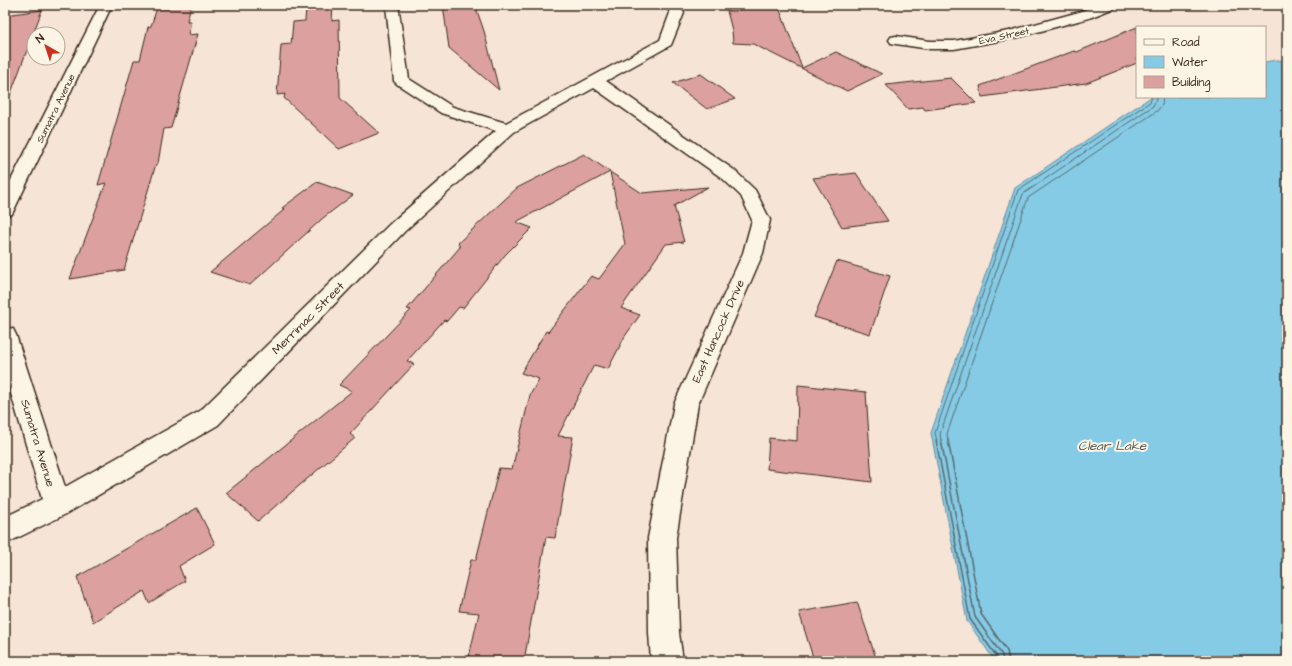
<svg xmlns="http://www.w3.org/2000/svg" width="1292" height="666" viewBox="0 0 1292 666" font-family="'Architects Daughter',sans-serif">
  <rect width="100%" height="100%" fill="#f6e4d7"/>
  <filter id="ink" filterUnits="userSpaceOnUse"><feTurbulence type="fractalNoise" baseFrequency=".025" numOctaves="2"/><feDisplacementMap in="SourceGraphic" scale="8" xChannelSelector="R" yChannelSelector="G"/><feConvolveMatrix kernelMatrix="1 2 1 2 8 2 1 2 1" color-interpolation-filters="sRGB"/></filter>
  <g filter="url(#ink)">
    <path fill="#85cbe6" stroke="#678b96" d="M1277 60 1287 61V661H995L967 621 931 433 1015 188 1151 97H1265V62Z"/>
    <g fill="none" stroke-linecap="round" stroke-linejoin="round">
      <path stroke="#596a6e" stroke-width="1" d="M937 441 935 433 1018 190 1150 102 1152 97
        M941 441 940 434 1023 194 1153 106 1157 97
        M948 441 947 434 1028 198 1157 111 1162 105 1163 97"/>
      <path stroke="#596a6e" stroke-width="1.5" d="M936 440 970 619 997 657 998 661
        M941 440 975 617 1002 655 1003 661
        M948 440 981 614 1007 651 1009 661"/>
    </g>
    <path fill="#dca19f" stroke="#3b2a1e" d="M158 5H191L187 21H191L188 35 198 34 171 128 164 129 158 163 156 164 124 270 70 279 106 183 98 185 134 60H140L148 27 151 26Z
      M333 5 332 21 339 20 340 98 379 133 339 149 284 98 285 94 277 95 281 45 291 44 293 22 305 21 306 8Z
      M443 5H475L484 31 499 90 449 48Z
      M735 5H778L802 68 836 52 882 74 847 91 753 44 733 43 732 30 727 11H737Z
      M42 10 8 101H5V15Z
      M1137 27V63L1086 83 982 97 980 86 1074 51 1077 52Z
      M701 74 735 99 707 109 673 83Z
      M951 78 976 103 925 110 923 107 908 109 886 85Z
      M584 154 610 172 516 222 532 228 505 255 463 308 459 307 447 321 444 320 407 361 414 364 350 434 355 438 258 521 226 493 352 391 339 385 411 310 407 309 460 247 458 243 517 188Z
      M610 172 642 193 708 187 674 206 684 242 666 244 621 308 640 315 625 336 608 369 594 365 558 436 573 437 555 538 546 537 524 661H468L479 613 459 611 471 560H476L499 468 512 469 530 395 539 379 521 373 546 331 548 332 591 276 599 279 625 244Z
      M856 173 888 221 842 227 813 178Z
      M317 182 353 195 323 218 250 285 210 272 285 209 282 208Z
      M837 261 890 276 870 334 814 317Z
      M798 385 866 392 872 482 767 469 769 438 797 441Z
      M197 508 215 544 179 566 185 581 149 603 144 591 93 622 77 577Z
      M857 602 877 661H814L799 612Z"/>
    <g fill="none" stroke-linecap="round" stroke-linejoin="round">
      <defs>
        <path id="minor" d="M100 5H112L14 210 12 214 5 216V192Z
          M386 5H398L409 79 453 107 506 123 660 40 670 13 666 5H678L684 13 671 45 606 81 734 170 755 190 770 220 763 253 698 404 676 538 679 633 683 661H651L649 633 648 538 674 404 743 253 752 220 741 196 722 178 594 88 514 132 405 231 218 425 66 514 5 544V517L42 499 5 373V327L13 329 16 335 65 487 200 411 391 223 496 131 441 113 397 84 394 81Z
          M1097 5H1115L1114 8 1089 18 1015 38 954 49H930L896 44 891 43 889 40 891 37 896 36 930 41H954L1009 31 1079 12Z"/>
      </defs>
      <use href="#minor" stroke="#3b2a1e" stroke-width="3"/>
      <use href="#minor" fill="#fcf5e5" fill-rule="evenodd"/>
    </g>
  </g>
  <g text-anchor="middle" stroke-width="4" stroke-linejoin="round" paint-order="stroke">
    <g font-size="10" fill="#3b2a1e" stroke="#fcf5e5">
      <text transform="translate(1004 35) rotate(-12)" y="4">Eva Street</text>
      <text transform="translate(55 108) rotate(-64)" y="4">Sumatra Avenue</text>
    </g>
    <g font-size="12" fill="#3b2a1e" stroke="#fcf5e5">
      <text transform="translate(308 318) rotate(-45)" y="4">Merrimac Street</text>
      <text transform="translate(718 331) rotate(-66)" y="4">East Hancock Drive</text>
      <text transform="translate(38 443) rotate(73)" y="4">Sumatra Avenue</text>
    </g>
    <g font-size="13" font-style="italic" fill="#515a5a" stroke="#fcf5e5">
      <text x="1112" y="450">Clear Lake</text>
    </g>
  </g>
  <rect width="1292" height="666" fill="none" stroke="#fcf5e5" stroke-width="20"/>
  <rect x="10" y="10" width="1272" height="646" fill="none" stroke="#3b2a1e" stroke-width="1.5" filter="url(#ink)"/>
  <rect x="1136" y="26" width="130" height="72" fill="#fcf5e5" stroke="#afa495"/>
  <rect x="1144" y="39" width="20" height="6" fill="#fcf5e5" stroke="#afa495"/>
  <text x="1172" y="46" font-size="12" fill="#3b2a1e">Road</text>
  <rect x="1144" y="56" width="20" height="12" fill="#85cbe6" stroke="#afa495"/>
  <text x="1172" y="66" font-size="12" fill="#3b2a1e">Water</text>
  <rect x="1144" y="76" width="20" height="12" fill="#dca19f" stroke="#afa495"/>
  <text x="1172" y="86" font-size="12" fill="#3b2a1e">Building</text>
  <g transform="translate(46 46) rotate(321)"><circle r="19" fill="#fcf5e5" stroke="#afa495"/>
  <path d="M0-3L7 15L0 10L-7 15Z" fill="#c8321e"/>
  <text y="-6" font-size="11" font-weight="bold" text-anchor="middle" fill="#3b2a1e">N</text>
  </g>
</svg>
